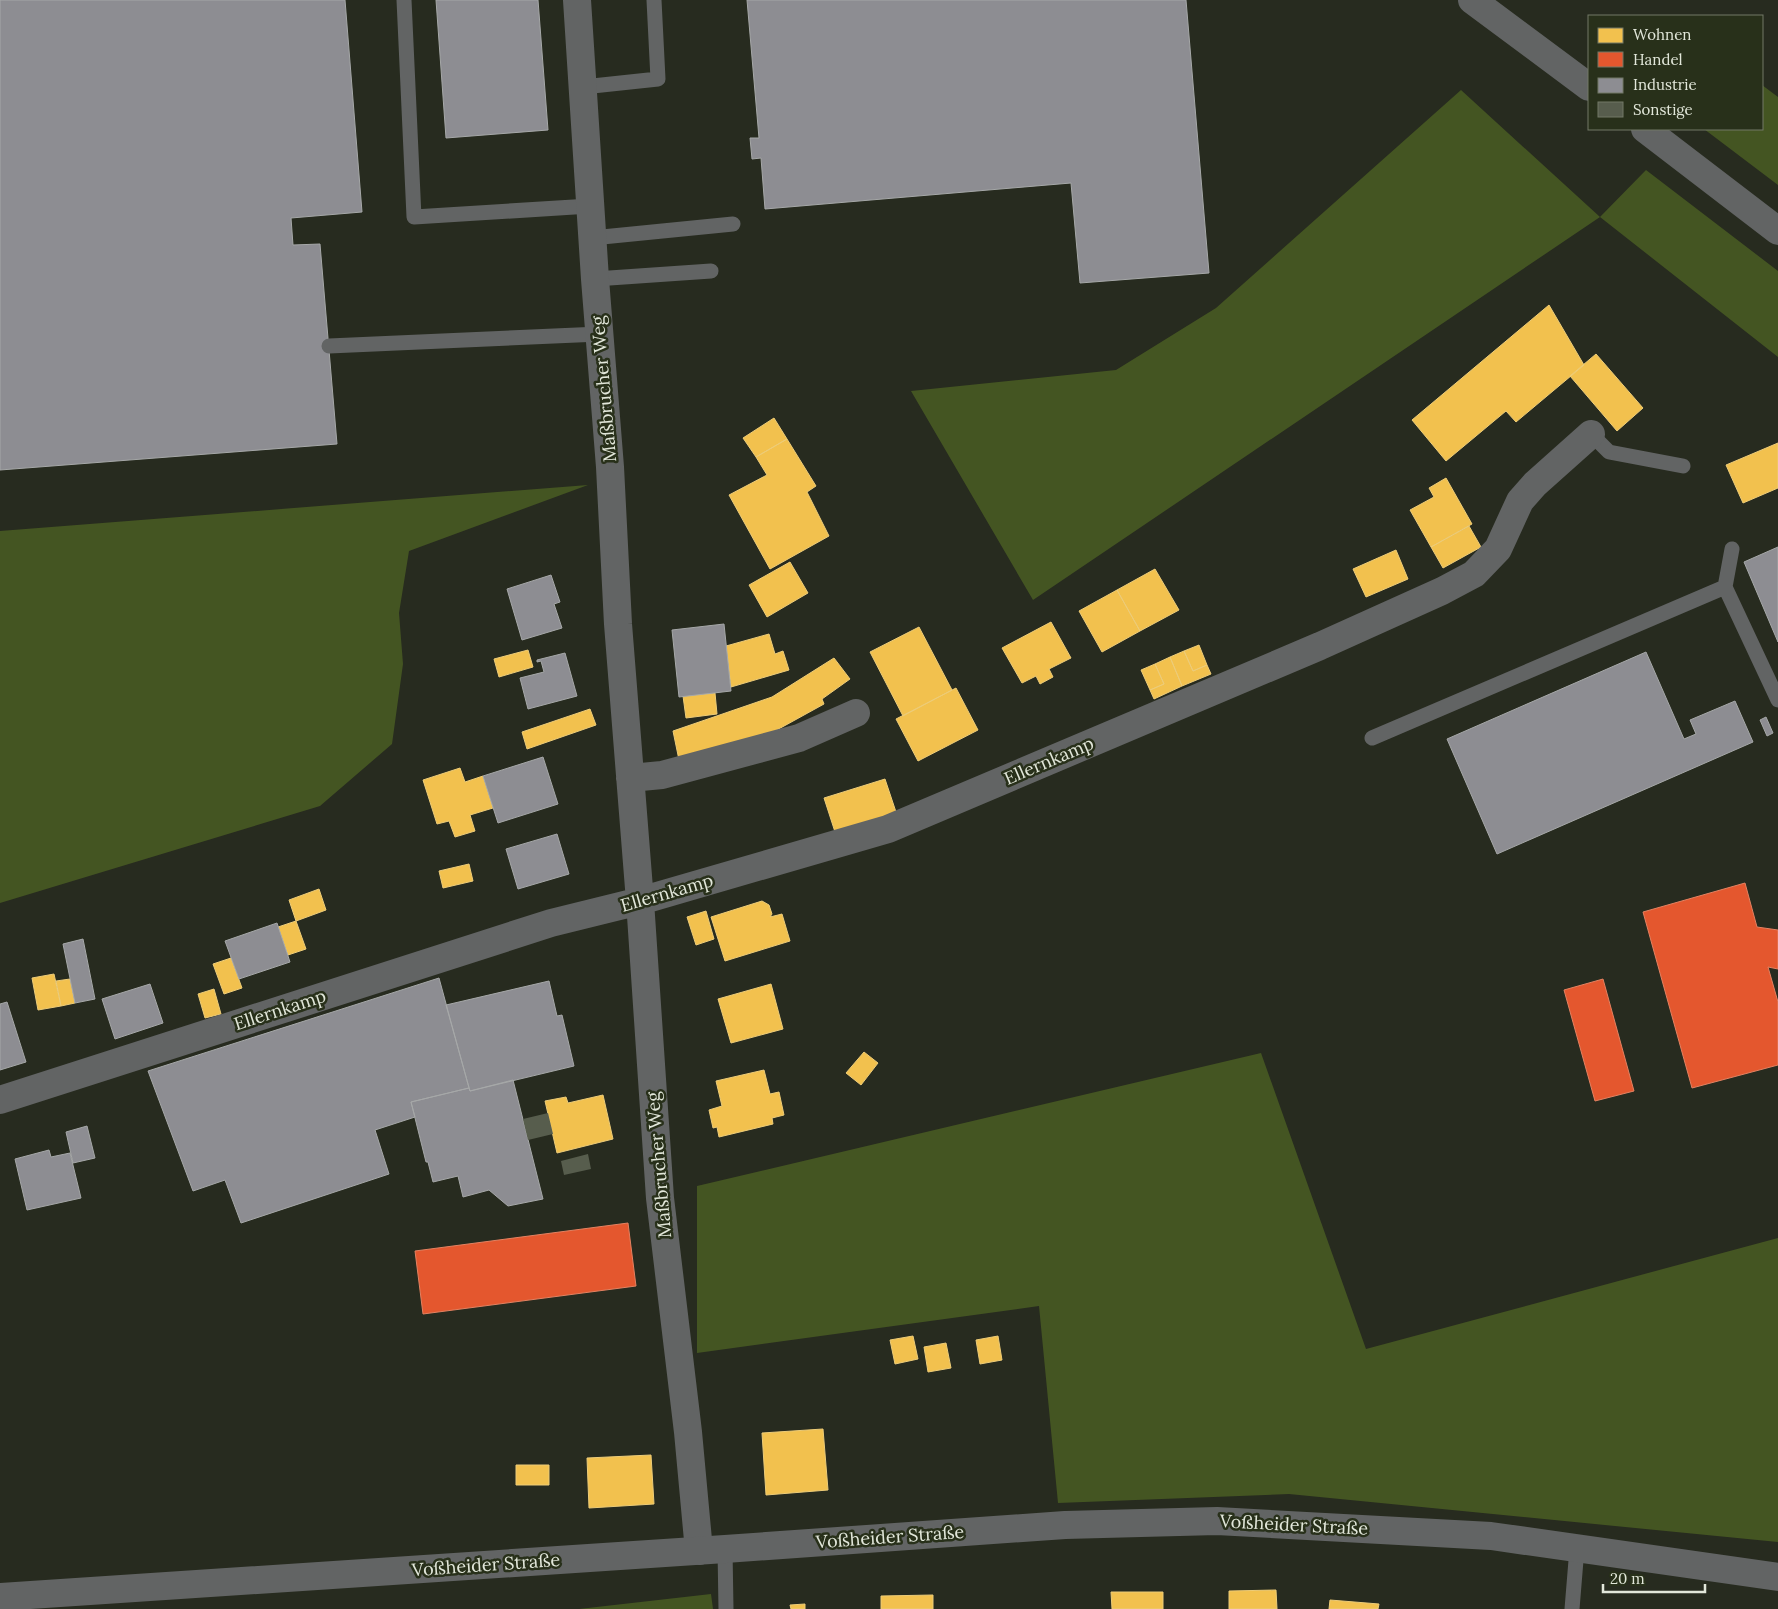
<svg xmlns="http://www.w3.org/2000/svg" width="1778" height="1609" viewBox="0 0 1778 1609" font-family="Lora,serif">
  <rect width="100%" height="100%" fill="#272b1f"/>
  <path fill="#452" d="M1762 85 1778 97V185L1704 129H1762Z
    M1461 90 1600 217 1646 170 1778 271V357L1600 217 1033 600 911 391 1116 370 1216 308Z
    M588 485 409 551 399 613 403 664 392 744 320 806 0 903V531Z
    M1261 1053 1366 1349 1778 1238V1542L1289 1494 1058 1503 1039 1306 697 1353V1186Z
    M711 1594 713 1609H579Z"/>
  <path fill="#f2c14e" stroke="#edcc78" d="M1549 305 1584 365 1516 422 1506 411 1446 461 1412 420Z
    M1596 354 1643 408 1617 431 1570 376Z
    M774 418 787 439 756 457 743 438Z
    M787 439 816 486 807 492 829 536 770 569 729 495 767 475 756 457Z
    M1778 443V488L1743 503 1726 465Z
    M1446 478 1472 524 1431 547 1410 510 1434 497 1429 488Z
    M1469 526 1481 547 1443 568 1431 547Z
    M1396 550 1408 579 1366 597 1353 569Z
    M790 562 808 593 767 617 749 585Z
    M1155 569 1179 610 1140 631 1117 590Z
    M1117 590 1140 631 1102 652 1079 611Z
    M1051 622 1071 658 1049 669 1053 677 1040 684 1036 676 1022 683 1002 648Z
    M919 627 952 690 903 716 870 652Z
    M769 634 775 654 783 651 789 670 731 687 726 646Z
    M1199 645 1207 665 1193 671 1184 651Z
    M528 650 533 667 499 677 494 659Z
    M1184 651 1193 671 1207 665 1211 674 1182 686 1170 657Z
    M1170 657 1182 686 1154 699 1150 690 1164 684 1155 664Z
    M834 658 850 679 822 699 824 704 775 731 679 760 673 731 772 697Z
    M1155 664 1164 684 1150 690 1141 670Z
    M956 688 978 730 918 761 896 719Z
    M715 693 717 714 686 718 683 696Z
    M590 709 596 725 527 749 522 732Z
    M460 768 465 782 483 776 493 808 470 815 475 831 455 837 449 821 437 824 423 780Z
    M885 779 897 815 836 835 824 798Z
    M469 864 473 881 443 888 439 871Z
    M319 889 326 910 296 921 289 900Z
    M762 901 769 905 772 914 770 917 782 914 790 941 725 961 711 917Z
    M706 911 714 939 696 945 687 917Z
    M296 921 306 949 288 955 278 927Z
    M231 958 242 988 224 994 213 964Z
    M54 974 61 1006 38 1010 32 978Z
    M70 979 75 1003 61 1006 56 981Z
    M771 984 783 1029 731 1043 718 999Z
    M214 989 221 1014 205 1018 198 994Z
    M864 1052 878 1063 861 1085 846 1073Z
    M764 1070 770 1094 779 1092 784 1115 772 1118 773 1124 719 1137 717 1127 713 1128 709 1110 722 1106 716 1081Z
    M603 1095 613 1139 557 1153 545 1101 566 1097 568 1103Z
    M913 1336 918 1359 895 1364 890 1340Z
    M998 1336 1002 1360 980 1364 976 1340Z
    M946 1343 951 1368 928 1372 924 1347Z
    M823 1429 828 1490 766 1495 762 1433Z
    M651 1455 654 1504 589 1508 587 1458Z
    M516 1465H549V1485H516Z
    M1276 1590 1277 1609H1229V1591Z
    M1111 1592H1163V1609H1112Z
    M933 1595V1609H881V1596Z
    M1330 1600 1379 1604 1378 1609H1329Z
    M805 1604V1609H791L790 1605Z"/>
  <path fill="#e4572e" stroke="#e38262" d="M1745 883 1757 927 1778 930V969L1768 967 1778 1002V1065L1692 1088 1643 912Z
    M1603 979 1634 1091 1595 1101 1564 990Z
    M628 1223 636 1286 423 1314 415 1251Z"/>
  <path fill="#8d8d92" stroke="#a6a8a8" d="M0 0H345L362 212 291 218 293 245 320 244 337 444 0 470Z
    M436 0H538L548 130 446 138Z
    M747 0H1186L1209 273 1080 283 1071 183 765 209 761 158 752 159 750 138H759Z
    M1778 547V642L1744 562Z
    M551 575 560 602 554 604 562 628 522 640 507 589Z
    M724 624 731 691 679 697 672 630Z
    M1646 652 1684 739 1696 734 1690 720 1735 701 1753 742 1497 854 1447 739Z
    M565 653 577 696 528 709 520 678 544 672 541 661 537 662V660Z
    M1766 717 1773 733 1767 736 1760 720Z
    M543 757 558 804 498 823 483 776Z
    M557 834 569 874 518 889 506 849Z
    M277 923 290 962 239 979 225 941Z
    M83 939 95 999 75 1003 63 944Z
    M439 978 469 1088 411 1102 415 1117 375 1130 389 1174 241 1223 225 1180 193 1191 148 1071Z
    M549 981 557 1016 562 1015 574 1066 470 1091 446 1005Z
    M150 984 163 1023 115 1039 102 999Z
    M7 1002 26 1062 0 1070V1004Z
    M513 1080 543 1199 508 1206 489 1190 463 1197 458 1176 433 1182 428 1162H426L411 1102 469 1088 470 1091Z
    M87 1126 95 1158 73 1163 66 1132Z
    M49 1150 51 1157 70 1153 81 1198 27 1210 15 1159Z"/>
  <path fill="#575d4d" d="M548 1113 553 1134 528 1140 523 1119Z
    M588 1154 591 1169 564 1175 561 1161Z"/>
  <g fill="none" stroke-linecap="round" stroke-linejoin="round">
    <path stroke="#626464" stroke-width="15" d="M404 0 414 217 590 206
      M583 87 658 79 654 0
      M592 238 733 224
      M595 279 711 271
      M329 346 600 334
      M1591 434 1609 452 1683 466
      M1732 549 1725 587 1778 700
      M1372 738 1725 587
      M725 1549 726 1609
      M1572 1609 1577 1548"/>
    <path stroke="#626464" stroke-width="28" d="M577 0 595 279 610 467 618 624 640 901 660 1198 688 1432 699 1551
      M630 778 662 775 799 738 856 713
      M0 1100 551 923 640 901 888 829 1320 646 1442 591 1474 574 1498 549 1520 501 1535 484 1591 434"/>
    <path stroke="#626464" stroke-width="28" d="M1472 0 1589 87
      M1645 129 1778 231
      M0 1597 725 1549 1065 1525 1217 1521 1491 1536 1778 1577"/>
  </g>
  <g text-anchor="middle" stroke-width="5" stroke-linejoin="round" paint-order="stroke">
    <g font-size="18" fill="#e2e7da" stroke="#28301a">
      <text transform="translate(604 389) rotate(-95)" y="6">Maßbrucher Weg</text>
      <text transform="translate(1049 761) rotate(-23)" y="6">Ellernkamp</text>
      <text transform="translate(667 893) rotate(-16)" y="6">Ellernkamp</text>
      <text transform="translate(280 1010) rotate(-18)" y="6">Ellernkamp</text>
      <text transform="translate(659 1165) rotate(-95)" y="6">Maßbrucher Weg</text>
      <text transform="translate(1294 1525) rotate(3)" y="6">Voßheider Straße</text>
      <text transform="translate(890 1537) rotate(-4)" y="6">Voßheider Straße</text>
      <text transform="translate(486 1565) rotate(-4)" y="6">Voßheider Straße</text>
    </g>
  </g>
  <rect x="1588" y="15" width="175" height="115" fill="#28301a" stroke="#727967"/>
  <rect x="1598" y="28" width="25" height="15" fill="#f2c14e" stroke="#727967"/>
  <text x="1633" y="40" font-size="15" fill="#e2e7da">Wohnen</text>
  <rect x="1598" y="52" width="25" height="15" fill="#e4572e" stroke="#727967"/>
  <text x="1633" y="65" font-size="15" fill="#e2e7da">Handel</text>
  <rect x="1598" y="78" width="25" height="15" fill="#8d8d92" stroke="#727967"/>
  <text x="1633" y="90" font-size="15" fill="#e2e7da">Industrie</text>
  <rect x="1598" y="102" width="25" height="15" fill="#575d4d" stroke="#727967"/>
  <text x="1633" y="115" font-size="15" fill="#e2e7da">Sonstige</text>
  <path d="M1603 1584v8h102v-8" fill="none" stroke="#e2e7da" stroke-width="2.5"/>
  <text x="1610" y="1584" font-size="15" fill="#e2e7da" stroke="#28301a" stroke-width="4" paint-order="stroke">20 m</text>
</svg>
